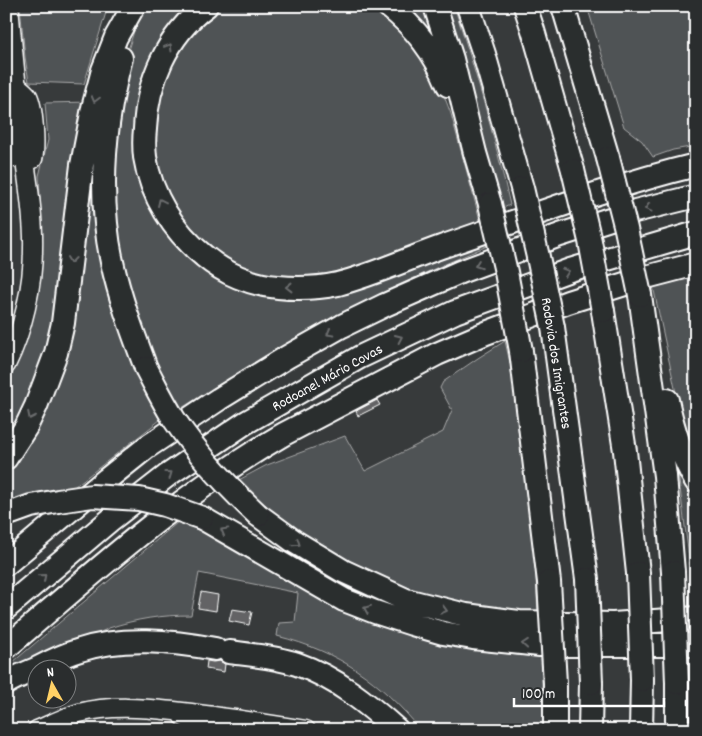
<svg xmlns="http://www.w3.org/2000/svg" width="702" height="736" viewBox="0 0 702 736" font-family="Dekko,sans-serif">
  <rect width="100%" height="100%" fill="#373a3b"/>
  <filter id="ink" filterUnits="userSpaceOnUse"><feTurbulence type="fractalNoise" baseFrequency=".02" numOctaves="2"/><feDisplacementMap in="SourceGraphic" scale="10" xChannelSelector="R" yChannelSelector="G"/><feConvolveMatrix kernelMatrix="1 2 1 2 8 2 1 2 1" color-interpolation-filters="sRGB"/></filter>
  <g filter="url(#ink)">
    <path fill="#505354" stroke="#a8a9aa" d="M20 6H108L84 84 29 82 25 57Z
      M142 6H199L163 46 150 203 263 295 485 238 487 246C443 265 398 284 355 307 294 338 235 374 177 411L157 375 115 250 116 107 128 50Z
      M221 6H375L388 14 413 38 440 85 451 114 480 220 448 238 325 283 242 276 171 216 148 141 168 61 207 15Z
      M397 6H429L454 85Z
      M442 6H454C476 72 495 138 510 205L501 209Z
      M587 6H696V146L673 150 653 157 642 141 624 127Z
      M90 102 55 315 43 363 6 444V379L11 371 40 261 42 238 39 176 48 140 45 103Z
      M94 148 105 279 111 305 128 353 137 376 160 420 70 490 6 507V469L25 440Z
      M696 274V461L682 421 653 286Z
      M505 341 513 376 535 560 538 614 519 616 408 594 299 537 235 482 267 465 345 436 365 471 443 432 452 410 440 388 443 382 478 358Z
      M678 473 687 489 696 500V611Z
      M178 522 203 530 292 584 317 597 470 649 517 655 541 657 544 730H421C379 680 340 652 277 636L279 623 295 622 298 593 199 573 191 615C162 615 136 619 109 628L6 679V668Z"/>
    <path fill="#636465" stroke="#fff" d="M377 400 380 405 358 416 356 411Z
      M201 592 218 595 216 611 198 608Z
      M232 609 252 612 249 625 229 621Z
      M207 661 213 662 220 661 225 664 224 672 206 669Z"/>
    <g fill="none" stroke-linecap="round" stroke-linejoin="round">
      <defs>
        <path id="secondary" d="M17 86C21 89 25 92 28 96 34 108 36 146 33 159
          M6 125 16 158
          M6 365C23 331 33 286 33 248 34 214 27 179 23 146 18 99 13 53 9 6
          M182 716 210 730
          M37 730C51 724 65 717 79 713 111 705 143 708 174 711 218 716 262 723 306 730"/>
        <path id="highway" d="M206 6C167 35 147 82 145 129 144 138 144 148 145 157 151 196 174 232 204 256 224 273 251 285 278 287 297 289 319 288 338 284 373 275 407 259 441 247 526 218 609 186 696 165
          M388 6C415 27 435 53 448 85
          M435 6 452 59 475 153 490 204
          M468 6 484 54 522 188
          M525 6 533 30 573 170
          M563 6 608 158
          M121 58C104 124 98 196 112 262 120 299 133 333 146 368
          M640 295 665 476 673 572
          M603 311 625 451 638 573
          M553 327 587 579
          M521 351 549 582
          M667 400C673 429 681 456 696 481
          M6 458 26 427 36 406 56 353 63 323 82 165 93 108 103 70 116 37 133 7
          M258 515 295 542 343 571 406 600 466 615 519 622 613 624 696 618
          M202 518 344 600 375 612 412 624 443 633 473 638 540 645H696
          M6 564 107 479 147 447 219 399 287 357 342 326 385 305 460 272 560 235 635 211 696 196
          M6 608 109 521 168 475 245 423 360 357 455 312 570 270 696 233
          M6 648C94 572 182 493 284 434L437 354 486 333 568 302 650 276 696 264
          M229 652C252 655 275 657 297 664 335 677 368 704 397 730
          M6 683C16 677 27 673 38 668 51 661 66 654 80 650 123 636 172 641 215 649
          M555 683V730
          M590 730 591 683
          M641 730 642 680
          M677 730V683"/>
      </defs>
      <use href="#secondary" stroke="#fff" stroke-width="21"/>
      <use href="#highway" stroke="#fff" stroke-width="26"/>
      <use href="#secondary" stroke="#2a2d2e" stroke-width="18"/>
      <use href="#highway" stroke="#2a2d2e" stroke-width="22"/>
      <defs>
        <path id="highway-bridge" d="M608 158 626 229 640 295
          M573 170 590 241 603 311
          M522 188 538 257 553 327
          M490 204 506 272 521 351
          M146 368C155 385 163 402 174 419 198 455 226 485 258 515
          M6 515 31 506 58 501 92 496 139 499 165 505 202 518
          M673 572 677 683
          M638 573 642 680
          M587 579 591 683
          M549 582 555 683"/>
      </defs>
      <use href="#highway-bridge" stroke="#fff" stroke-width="26" stroke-linecap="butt"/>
      <use href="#highway-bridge" stroke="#2a2d2e" stroke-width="22"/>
    </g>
    <defs><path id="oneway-chevron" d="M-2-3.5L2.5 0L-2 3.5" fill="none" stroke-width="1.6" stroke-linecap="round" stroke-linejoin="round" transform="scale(1.25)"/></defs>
    <g stroke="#6a6c6d">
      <use href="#oneway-chevron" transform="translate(169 47) rotate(-59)"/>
      <use href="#oneway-chevron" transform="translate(95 99) rotate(105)"/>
      <use href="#oneway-chevron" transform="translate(161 202) rotate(-115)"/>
      <use href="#oneway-chevron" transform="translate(648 208) rotate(165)"/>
      <use href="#oneway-chevron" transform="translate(71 260) rotate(97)"/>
      <use href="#oneway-chevron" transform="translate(478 265) rotate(160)"/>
      <use href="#oneway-chevron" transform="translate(566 272) rotate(-19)"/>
      <use href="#oneway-chevron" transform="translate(289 287) rotate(-180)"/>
      <use href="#oneway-chevron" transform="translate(330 333) rotate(151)"/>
      <use href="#oneway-chevron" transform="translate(399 338) rotate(-25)"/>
      <use href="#oneway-chevron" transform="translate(31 416) rotate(116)"/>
      <use href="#oneway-chevron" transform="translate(169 474) rotate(-36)"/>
      <use href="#oneway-chevron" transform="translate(224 531) rotate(-151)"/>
      <use href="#oneway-chevron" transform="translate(297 543) rotate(34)"/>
      <use href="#oneway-chevron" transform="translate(43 577) rotate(-41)"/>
      <use href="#oneway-chevron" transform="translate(367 609) rotate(-158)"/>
      <use href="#oneway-chevron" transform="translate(444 610) rotate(15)"/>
      <use href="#oneway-chevron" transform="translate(525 644) rotate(-175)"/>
    </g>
  </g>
  <g text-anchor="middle" stroke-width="4.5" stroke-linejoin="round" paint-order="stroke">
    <g font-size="15" fill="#fff" stroke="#2a2d2e">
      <text transform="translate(557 363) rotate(81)" y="5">Rodovia dos Imigrantes</text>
      <text transform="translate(327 377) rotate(-29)" y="5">Rodoanel Mário Covas</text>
    </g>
  </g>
  <rect width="702" height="736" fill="none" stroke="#2a2d2e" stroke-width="25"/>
  <rect x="12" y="12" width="677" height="711" fill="none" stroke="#fff" stroke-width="2" filter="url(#ink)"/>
  <g transform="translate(52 684) rotate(352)"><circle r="24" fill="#2a2d2e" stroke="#7f8182"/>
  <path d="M0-4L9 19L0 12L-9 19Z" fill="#ffd166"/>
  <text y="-8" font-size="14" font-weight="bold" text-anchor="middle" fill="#ffffff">N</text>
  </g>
  <path d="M514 698v8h150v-8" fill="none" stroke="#ffffff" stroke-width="2.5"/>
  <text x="522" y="698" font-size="15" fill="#ffffff" stroke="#2a2d2e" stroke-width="4" paint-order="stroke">100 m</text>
</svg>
